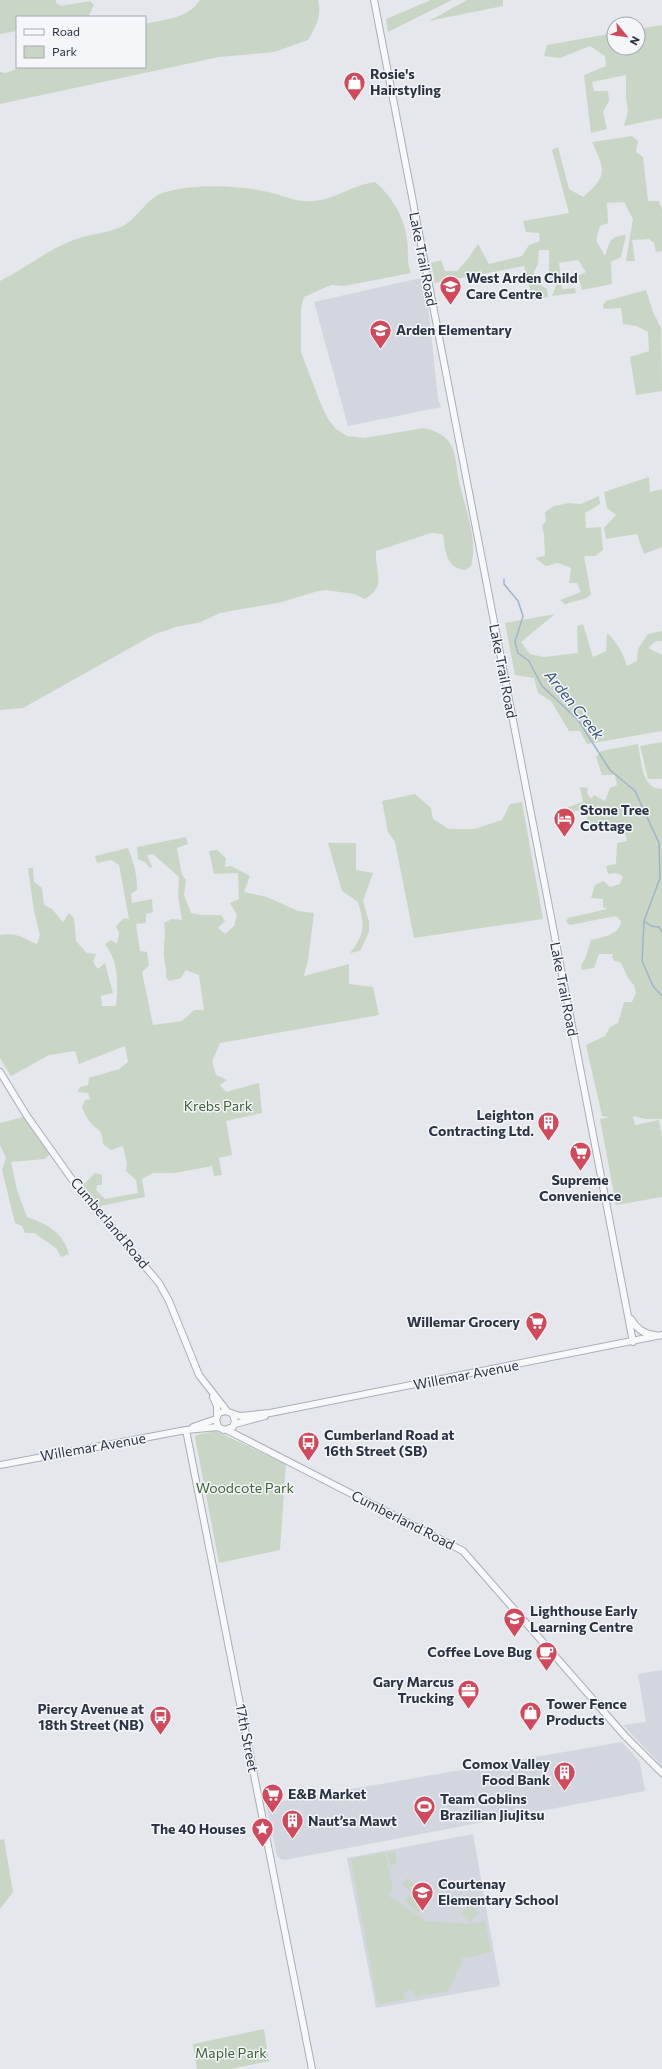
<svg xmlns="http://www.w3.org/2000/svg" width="662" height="2069" viewBox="0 0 662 2069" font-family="Commissioner,sans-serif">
  <rect width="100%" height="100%" fill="#e4e7ec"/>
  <path fill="#d2d6de" d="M425 277 438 399 441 407 348 426 314 302Z
    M662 1670V1766L623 1725 646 1722 638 1674Z
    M622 1742 640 1762 645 1791 285 1860 280 1859 277 1856 266 1804Z
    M473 1834 500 1986 376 2008 347 1858Z"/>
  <path fill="#c9d6c5" d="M0 0H56V3L61 6 90 1 94 5 88 17H17V31L0 34Z
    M200 0H318C322 15 316 27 308 40L274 52 219 57 0 104V72L6 73 21 67H145V24C165 19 188 19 200 0Z
    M431 0H452L388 32 386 19Z
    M467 0H503V6L429 21Z
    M662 25V118L624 126 628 111 626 98V75L592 82 594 91H608L609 101 603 112 607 129 591 133 584 75 606 66 605 56 590 46 560 58 544 56 547 45 614 33V48H638V29Z
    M632 136 638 141 636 152 643 157 648 201H659L662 211V251L656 252 654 243 649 239 632 240 635 261H626L633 219 624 202 607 203 608 223 600 226 596 240 605 256C610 243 608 236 626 235L621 257 611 262 612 284 582 290 578 276 586 272 578 260 559 263 562 289 575 288 576 293 552 296 556 285 549 282V250H539L538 264 534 272 536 282 547 289 548 297 533 300 524 266 435 283 431 263 441 260 445 271H457L468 259 478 244 489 264 522 256 529 245 540 241 539 233 526 232 523 221 569 213 552 150 558 147 569 189 583 197C608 176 605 170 592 142Z
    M375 182C392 196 405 218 407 240 409 251 406 262 411 273L344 286 331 285 304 297 301 308V352L320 402 328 419 336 429 347 436 364 438 424 428C433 430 445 435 450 443 456 453 456 465 458 476 463 504 479 538 471 566L466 570C446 569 445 550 443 534L431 533 376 551C374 570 388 586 365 599L354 594 326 590 318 591 282 602 220 613 201 622 176 627 155 634 23 708 0 710V281C24 269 46 251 71 241 87 234 105 234 121 227 135 221 146 200 160 194 189 183 237 185 268 192 279 194 291 200 303 201 330 204 350 185 375 182Z
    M646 290 653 312 661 328 662 391 636 395 630 357 649 351 648 332 636 326 623 324 621 308 604 309 603 305 606 301Z
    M649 477 650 492 662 489V547L644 554 637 534 606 539 604 528 616 515 607 508 604 492Z
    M599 496 600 504 585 513 586 528 601 527 603 550 595 556H584L591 594 587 598 565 604 560 600 581 592 577 583H569L571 568 558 563 546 566 535 558 545 556 544 534 542 526 546 521 545 512 554 506 569 503 581 504Z
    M555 614 521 642 530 654 544 657 578 653 577 626 583 624 593 657 606 651 607 633C618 643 622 652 627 666L637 661 638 649 648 634 662 631V641H656L648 648 662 655V731L587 744 580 731H569L551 701 538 693 534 678 515 675 505 623Z
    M662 742V779H648L640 746Z
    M638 744C642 761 640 788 662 789V1119H645L633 1116 635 1125 659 1120 662 1137V1197L616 1205 600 1119 609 1117 602 1116 586 1045 605 1036 610 1027 618 1023 624 1002H632L636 993 634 985C627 980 625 969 620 962L614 961 612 957 613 954H599L594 968 582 970 581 965 585 959 591 940C603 937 620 935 621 921L616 916 570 925 566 922 568 918 607 909 603 907V899L591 898 595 885 603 881 610 887 620 884 623 876 616 873 608 874 606 866 616 864 617 843 627 841 624 830 606 832 600 823 591 824 587 820 588 814 584 810 569 811 568 807 583 802 580 787 588 788 587 793 591 799 594 795 605 801 610 788 617 785 615 775H602L596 757 601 751Z
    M415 794 431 808 433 819 449 829H474L502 820 510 804 522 802 543 919 414 938 395 842 388 832 382 801Z
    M186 837 188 844 177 848 182 875 186 880 184 895 191 913 202 915H221L225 921 218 928 225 934 234 926 237 915 230 903 239 899 238 873 214 874 209 851 217 850 226 858 225 867 231 866 250 876 244 892 267 897 298 911 314 913 308 960 304 976 349 964V984L373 987 379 1015 220 1043 212 1062 216 1075 227 1080 220 1085 226 1092 259 1083 262 1113 226 1121 232 1155 219 1158 222 1175 214 1176 212 1166 175 1173H153L142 1179 145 1197 100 1206 83 1185 95 1173 102 1175V1185H97L96 1190 105 1199 138 1193 136 1180 126 1171 127 1163 123 1146 111 1150 103 1144C102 1127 98 1132 90 1122 86 1118 84 1111 82 1107L85 1100 90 1099 88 1093 78 1092 80 1087 88 1085 89 1078 119 1069 128 1062 125 1046 79 1064 75 1051 49 1055 11 1076 0 1058V935C16 932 23 938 37 944L40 935 34 911 28 868H33L34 882 42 888 44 905 52 909 63 922 69 913 74 918 76 941 87 953 96 954 93 962 98 969 105 963 113 993 101 996 102 1006H116C118 985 119 962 105 944L111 940 117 944 119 933 116 926 124 918 129 919 119 865 111 860 97 863 95 856 128 848C134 863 137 874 137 890L131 894 132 903 152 899 153 912 146 914V923L136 924 140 951 147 952 149 965 142 972 153 1025 182 1021 194 1010H204L199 975 186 970 181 978 169 981 166 977C167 967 163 959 164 950 164 940 166 933 164 923L172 919 182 920 178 897 179 877 153 854 147 855 152 867 150 868 145 862 138 859 137 847Z
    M328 843H356V870L373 873 363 901 369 922V932L360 951 350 953C365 934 365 925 358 902L342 891Z
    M27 1116 52 1152 45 1159 11 1162 17 1190 27 1217C47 1224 63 1232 69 1254L61 1257 56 1248 34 1233H25L22 1226 15 1223 2 1170 6 1158 0 1145V1123Z
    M216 1431 286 1464 280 1550 219 1563 195 1437 196 1435Z
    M4 1839 13 1892 0 1909V1840Z
    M396 1851V1864L390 1865 387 1852Z
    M385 1852 393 1889 389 1896 426 1921 469 1924 485 1921 491 1952 461 1959 462 1965 460 1966 448 1991 415 1997 413 1990 403 1992 405 1999 378 2005 351 1859Z
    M407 1878 418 1887 413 1893 402 1884Z
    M409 1895 422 1908 418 1913 404 1901Z
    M469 1904 479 1912 471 1922 461 1914Z
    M264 2029 269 2061 231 2069H197L193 2044Z"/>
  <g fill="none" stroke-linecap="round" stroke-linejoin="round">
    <path stroke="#9fb4cc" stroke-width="1.5" d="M504 579V584L518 601 523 616 515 642 518 653 529 661 542 686 578 720 610 770 635 791 659 843 660 878 644 921 642 961 653 986 662 996
      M644 921 651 926 659 927 662 932"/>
    <defs>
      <path id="minor" d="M374 0 633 1342
        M0 1072 27 1116 71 1178 159 1283 169 1301 199 1375 227 1411
        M631 1319C636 1328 643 1334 655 1335
        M213 1397 217 1406V1415
        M233 1415 235 1421 233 1427 224 1430 218 1427 216 1419 219 1413 225 1411 240 1416 270 1413 662 1335
        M235 1424 265 1416
        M193 1427 216 1419
        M186 1430 312 2069
        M227 1430 463 1551 625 1736 662 1773
        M0 1465 186 1430 218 1427"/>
    </defs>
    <use href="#minor" stroke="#a9aeb7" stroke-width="8"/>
    <use href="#minor" stroke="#f7f8fa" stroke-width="6"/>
  </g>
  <defs>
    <symbol id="shop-pin" viewBox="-11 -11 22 30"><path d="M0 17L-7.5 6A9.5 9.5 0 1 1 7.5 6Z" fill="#d1495b" stroke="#f4f6f9"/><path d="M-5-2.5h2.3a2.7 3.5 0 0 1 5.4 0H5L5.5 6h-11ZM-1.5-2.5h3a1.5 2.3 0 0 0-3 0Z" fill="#fff"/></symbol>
    <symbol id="school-pin" viewBox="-11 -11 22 30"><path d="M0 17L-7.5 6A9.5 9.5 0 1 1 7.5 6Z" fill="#d1495b" stroke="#f4f6f9"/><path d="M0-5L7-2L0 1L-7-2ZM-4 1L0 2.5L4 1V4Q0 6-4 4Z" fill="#fff"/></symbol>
    <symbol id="hotel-pin" viewBox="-11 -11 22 30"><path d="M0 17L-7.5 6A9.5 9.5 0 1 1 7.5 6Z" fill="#d1495b" stroke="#f4f6f9"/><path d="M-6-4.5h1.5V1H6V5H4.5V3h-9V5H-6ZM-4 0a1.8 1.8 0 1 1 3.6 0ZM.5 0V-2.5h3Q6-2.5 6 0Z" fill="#fff"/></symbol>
    <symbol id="building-pin" viewBox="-11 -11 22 30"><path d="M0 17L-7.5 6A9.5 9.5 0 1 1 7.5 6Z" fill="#d1495b" stroke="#f4f6f9"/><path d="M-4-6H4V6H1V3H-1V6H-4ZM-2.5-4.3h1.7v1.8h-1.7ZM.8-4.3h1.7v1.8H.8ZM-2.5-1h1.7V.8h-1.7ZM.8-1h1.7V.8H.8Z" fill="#fff"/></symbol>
    <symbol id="supermarket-pin" viewBox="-11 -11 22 30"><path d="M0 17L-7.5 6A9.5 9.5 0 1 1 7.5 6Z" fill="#d1495b" stroke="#f4f6f9"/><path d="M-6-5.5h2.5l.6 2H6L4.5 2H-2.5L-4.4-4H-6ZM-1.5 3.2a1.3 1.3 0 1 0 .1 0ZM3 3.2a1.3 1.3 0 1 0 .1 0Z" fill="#fff"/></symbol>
    <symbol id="bus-pin" viewBox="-11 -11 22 30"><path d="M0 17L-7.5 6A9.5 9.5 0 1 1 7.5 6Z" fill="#d1495b" stroke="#f4f6f9"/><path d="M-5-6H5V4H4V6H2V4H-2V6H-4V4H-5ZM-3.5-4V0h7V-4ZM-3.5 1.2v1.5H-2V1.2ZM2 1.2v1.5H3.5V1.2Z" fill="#fff"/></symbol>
    <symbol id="cafe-pin" viewBox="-11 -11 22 30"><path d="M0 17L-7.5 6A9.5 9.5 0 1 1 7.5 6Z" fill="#d1495b" stroke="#f4f6f9"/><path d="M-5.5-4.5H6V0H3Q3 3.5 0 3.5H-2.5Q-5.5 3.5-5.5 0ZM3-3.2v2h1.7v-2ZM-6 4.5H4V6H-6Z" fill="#fff"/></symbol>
    <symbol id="office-pin" viewBox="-11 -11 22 30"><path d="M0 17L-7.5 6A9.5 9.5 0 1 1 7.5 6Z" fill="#d1495b" stroke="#f4f6f9"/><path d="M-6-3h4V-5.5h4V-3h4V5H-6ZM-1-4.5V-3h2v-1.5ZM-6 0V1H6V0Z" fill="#fff"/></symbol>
    <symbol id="stadium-pin" viewBox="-11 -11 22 30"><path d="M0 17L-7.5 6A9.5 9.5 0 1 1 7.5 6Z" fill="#d1495b" stroke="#f4f6f9"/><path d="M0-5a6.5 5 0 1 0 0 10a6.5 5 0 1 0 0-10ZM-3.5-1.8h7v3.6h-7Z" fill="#fff"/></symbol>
    <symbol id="sight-pin" viewBox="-11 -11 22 30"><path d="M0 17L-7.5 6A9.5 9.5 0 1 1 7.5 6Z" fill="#d1495b" stroke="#f4f6f9"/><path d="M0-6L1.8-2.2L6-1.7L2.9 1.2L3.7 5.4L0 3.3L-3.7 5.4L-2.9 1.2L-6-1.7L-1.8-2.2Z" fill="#fff"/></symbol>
  </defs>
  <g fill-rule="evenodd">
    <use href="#shop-pin" x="342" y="70" width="25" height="34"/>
    <use href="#school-pin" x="438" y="274" width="25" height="34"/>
    <use href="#school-pin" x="368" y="318" width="25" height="34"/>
    <use href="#hotel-pin" x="552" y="806" width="25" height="34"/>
    <use href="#building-pin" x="536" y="1110" width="25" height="34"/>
    <use href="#supermarket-pin" x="568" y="1140" width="25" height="34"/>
    <use href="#supermarket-pin" x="524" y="1310" width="25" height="34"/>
    <use href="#bus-pin" x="296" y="1430" width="25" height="34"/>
    <use href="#school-pin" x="502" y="1606" width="25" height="34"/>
    <use href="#cafe-pin" x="534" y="1640" width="25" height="34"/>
    <use href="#office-pin" x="456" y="1678" width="25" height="34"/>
    <use href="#shop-pin" x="518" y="1700" width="25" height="34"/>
    <use href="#bus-pin" x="148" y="1704" width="25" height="34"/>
    <use href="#building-pin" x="552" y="1760" width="25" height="34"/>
    <use href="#supermarket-pin" x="260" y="1782" width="25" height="34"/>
    <use href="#stadium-pin" x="412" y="1794" width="25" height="34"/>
    <use href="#building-pin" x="280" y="1808" width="25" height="34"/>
    <use href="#sight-pin" x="250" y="1816" width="25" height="34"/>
    <use href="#school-pin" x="410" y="1880" width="25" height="34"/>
  </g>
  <g text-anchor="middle" stroke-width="3" stroke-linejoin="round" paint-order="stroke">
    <g font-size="14" font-weight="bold" fill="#2b3445" stroke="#f4f6f9" text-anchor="start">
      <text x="370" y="79">Rosie's<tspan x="370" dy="16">Hairstyling</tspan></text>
      <text x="466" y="283">West Arden Child<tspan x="466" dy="16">Care Centre</tspan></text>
      <text x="396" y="335">Arden Elementary</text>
      <text x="580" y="815">Stone Tree<tspan x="580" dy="16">Cottage</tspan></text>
      <text x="534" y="1120" text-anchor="end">Leighton<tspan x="534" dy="16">Contracting Ltd.</tspan></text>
      <text x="580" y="1185" text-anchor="middle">Supreme<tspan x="580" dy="16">Convenience</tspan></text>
      <text x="520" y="1327" text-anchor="end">Willemar Grocery</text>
      <text x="324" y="1440">Cumberland Road at<tspan x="324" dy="16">16th Street (SB)</tspan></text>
      <text x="530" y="1616">Lighthouse Early<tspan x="530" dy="16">Learning Centre</tspan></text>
      <text x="532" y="1657" text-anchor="end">Coffee Love Bug</text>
      <text x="454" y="1687" text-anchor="end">Gary Marcus<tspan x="454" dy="16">Trucking</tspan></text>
      <text x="546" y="1709">Tower Fence<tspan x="546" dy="16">Products</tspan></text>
      <text x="144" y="1714" text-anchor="end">Piercy Avenue at<tspan x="144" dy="16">18th Street (NB)</tspan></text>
      <text x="550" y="1769" text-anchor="end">Comox Valley<tspan x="550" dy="16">Food Bank</tspan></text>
      <text x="288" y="1799">E&amp;B Market</text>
      <text x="440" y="1804">Team Goblins<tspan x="440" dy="16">Brazilian JiuJitsu</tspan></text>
      <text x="308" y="1826">Naut’sa Mawt</text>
      <text x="246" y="1834" text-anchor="end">The 40 Houses</text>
      <text x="438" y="1889">Courtenay<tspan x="438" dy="16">Elementary School</tspan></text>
    </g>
    <g font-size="14" fill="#2b3445" stroke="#f4f6f9">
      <text transform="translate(423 259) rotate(79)" y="5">Lake Trail Road</text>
      <text transform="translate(503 671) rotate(79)" y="5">Lake Trail Road</text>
      <text transform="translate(564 989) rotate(79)" y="5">Lake Trail Road</text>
      <text transform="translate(110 1223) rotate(50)" y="5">Cumberland Road</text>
      <text transform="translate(466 1375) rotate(-11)" y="5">Willemar Avenue</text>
      <text transform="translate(93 1447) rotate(-10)" y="5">Willemar Avenue</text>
      <text transform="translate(403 1520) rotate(27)" y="5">Cumberland Road</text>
      <text transform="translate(247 1738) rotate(79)" y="5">17th Street</text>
    </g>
    <g font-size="14" fill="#3f6138" stroke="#f4f6f9">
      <text x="218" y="1111">Krebs Park</text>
      <text x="245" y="1493">Woodcote Park</text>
      <text x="231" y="2058">Maple Park</text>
    </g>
    <g font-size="15" font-style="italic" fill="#34527a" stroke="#f4f6f9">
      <text transform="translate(574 705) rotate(51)" y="5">Arden Creek</text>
    </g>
  </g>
  <rect x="16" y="16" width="130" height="52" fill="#f4f6f9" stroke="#a4a8b1"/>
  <rect x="24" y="29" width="20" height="6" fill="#f7f8fa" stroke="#a4a8b1"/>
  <text x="52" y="36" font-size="12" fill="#2b3445">Road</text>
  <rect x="24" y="46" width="20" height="12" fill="#c9d6c5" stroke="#a4a8b1"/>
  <text x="52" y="56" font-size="12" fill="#2b3445">Park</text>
  <g transform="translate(626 36) rotate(119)"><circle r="19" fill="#f4f6f9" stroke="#a4a8b1"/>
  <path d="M0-3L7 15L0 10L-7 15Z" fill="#d1495b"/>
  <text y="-6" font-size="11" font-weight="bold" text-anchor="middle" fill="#2b3445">N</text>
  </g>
</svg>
